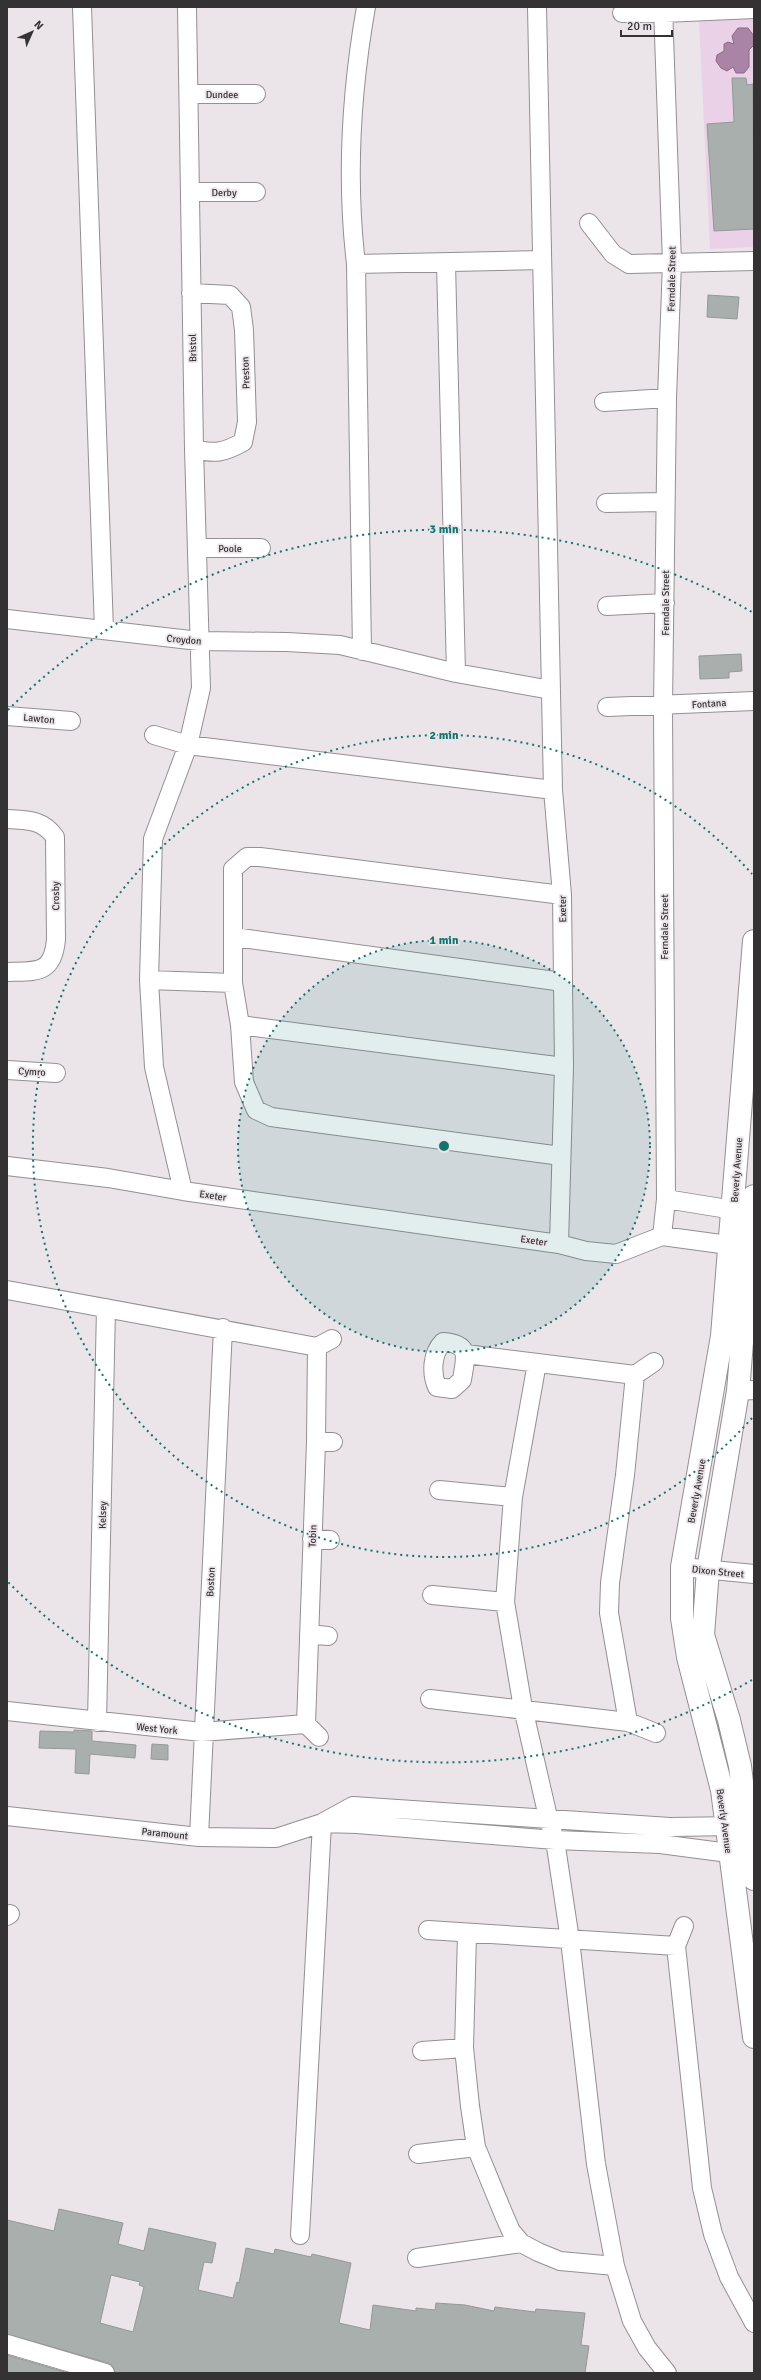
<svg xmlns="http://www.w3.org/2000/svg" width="761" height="2380" viewBox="0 0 761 2380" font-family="Signika,sans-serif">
  <rect width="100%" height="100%" fill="#ebe5ea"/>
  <path fill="#ebd1e7" d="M754 18V247L710 249 699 21Z"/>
  <path fill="#aa84a6" stroke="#876b84" d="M738 28H748L754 36V45L749 50V67L744 73H736L733 67 727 71 721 68 716 61 717 55 724 51V44L728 42 734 44 732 36Z"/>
  <path fill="#a8afac" stroke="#929996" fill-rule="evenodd" d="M732 78H746L747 85 753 84 754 229 714 231 707 124 734 122Z
    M708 295 739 297 737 319 707 317Z
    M741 654 742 671 729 672V678L700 679 699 656Z
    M74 1730 92 1731V1741L136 1745 135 1758 90 1754 89 1774 75 1773 76 1749 39 1748 40 1731 74 1732Z
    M152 1744 168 1745V1760L151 1759Z
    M59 2209 123 2223 118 2244 144 2251 149 2228 216 2243 212 2263 204 2262 198 2290 233 2298 237 2282 239 2283 246 2248 274 2254 275 2249 311 2257 312 2254 351 2263 339 2323 370 2330 373 2305 416 2311V2308L435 2310 436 2303 465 2305 494 2311 495 2307 535 2312 536 2309 585 2313 581 2345 589 2346 585 2373H115L113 2366 108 2363 7 2334V2220L54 2231ZM111 2275 140 2282 139 2285 144 2287 133 2332 100 2323Z
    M7 2355 68 2373H7Z"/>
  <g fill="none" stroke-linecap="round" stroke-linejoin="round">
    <defs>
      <path id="minor" d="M82 7 104 630
        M663 7 672 263 667 398 663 706 666 1199 662 1236 743 1247
        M622 13H664L754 9
        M189 94H256
        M191 192H256
        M589 223 613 254 629 264 754 261
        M446 263 456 673
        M356 264 542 260
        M191 293 230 295 241 307 244 330 247 422 243 442C223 453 215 454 194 449
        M604 402 667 398
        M606 503 665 502
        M198 548H261
        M607 606 665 603
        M7 619 199 641 287 642 340 645 456 673 551 690
        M362 651 356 264C346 179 351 92 366 7
        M607 707 754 701
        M7 716 71 721
        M154 735 188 745 553 790
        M7 819C27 820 42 819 55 837L56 939C53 975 36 971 7 972
        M234 937 563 982
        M149 980 233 983
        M240 1025 564 1067
        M7 1070 56 1073
        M561 1156 271 1117 256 1110 244 1082 240 1025 233 983V869L247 857H260L562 895
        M7 1166 108 1178 183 1191 559 1244 564 1067 562 895 553 790 537 7
        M183 1191 154 1067 149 980 153 839 188 745 201 688 194 449 187 7
        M666 1199 746 1212
        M559 1244 586 1251 616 1254 662 1236
        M7 1290 317 1347 332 1339
        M443 1342C472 1344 465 1358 462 1380L452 1389 437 1387C431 1373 432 1353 443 1342Z
        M466 1354 635 1375
        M654 1362 635 1375 625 1475 610 1583 609 1613 628 1722 656 1733
        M537 1363 513 1497 505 1602 523 1708 548 1817 555 1840 570 1940 596 2164 615 2266 632 2321 647 2348 667 2373
        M738 1391 754 1390
        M316 1442H333
        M439 1490 513 1497
        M312 1539 330 1540
        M682 1567 754 1574
        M432 1595 505 1602
        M309 1634 328 1636
        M430 1699 628 1722
        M7 1711 202 1732 306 1724
        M97 1722 106 1308
        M306 1724 316 1442 317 1347
        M306 1724 319 1737
        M7 1816 199 1837 276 1838 322 1823 353 1806 670 1827 739 1826
        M322 1823 357 1824 555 1840 660 1844 744 1855
        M199 1837 223 1328
        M7 1916 10 1914
        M684 1926 676 1946 702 2188 713 2234 729 2277 754 2323
        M428 1930 676 1946
        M467 1934 464 2048 470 2106 476 2147 504 2215 511 2231 521 2243 538 2252 560 2261 615 2266
        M422 2051 464 2048
        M418 2154 476 2147
        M300 2235 322 1823
        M417 2258 521 2243
        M7 2344 105 2373"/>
      <path id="tertiary" d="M754 941 722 1336 682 1567V1618L688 1657 722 1790 754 2037
        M754 1196 738 1391 708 1570 703 1635 729 1720 740 1766 754 1879"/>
    </defs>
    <use href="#minor" stroke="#948f93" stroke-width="20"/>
    <use href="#tertiary" stroke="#948f93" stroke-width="24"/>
    <use href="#minor" stroke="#fff" stroke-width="18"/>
    <use href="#tertiary" stroke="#fff" stroke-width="22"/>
  </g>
  <circle cx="444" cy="1146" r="206" fill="#0f766e" fill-opacity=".12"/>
  <g fill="none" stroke="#0f766e" stroke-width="2" stroke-dasharray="2 4">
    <circle cx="444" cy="1146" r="206"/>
    <path d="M752 1418A411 411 0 1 1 752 874"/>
    <path d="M752 1680A617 617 0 0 1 8 1582M8 710A617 617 0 0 1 752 612"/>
  </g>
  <g text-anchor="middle" stroke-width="3.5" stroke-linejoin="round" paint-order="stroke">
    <g font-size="10" fill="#353234" stroke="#ebe5ea">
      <text x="222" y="98">Dundee</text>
      <text x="224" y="196">Derby</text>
      <text transform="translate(671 279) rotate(-89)" y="4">Ferndale Street</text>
      <text transform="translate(192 348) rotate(-91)" y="4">Bristol</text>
      <text transform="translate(245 373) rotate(-92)" y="4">Preston</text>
      <text x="230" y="552">Poole</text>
      <text transform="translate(665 603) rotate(-90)" y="4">Ferndale Street</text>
      <text transform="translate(184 639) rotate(5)" y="4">Croydon</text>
      <text transform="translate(709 703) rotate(-4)" y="4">Fontana</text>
      <text transform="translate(39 718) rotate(5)" y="4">Lawton</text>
      <text transform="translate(55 896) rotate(-91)" y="4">Crosby</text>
      <text transform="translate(562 909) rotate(-91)" y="4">Exeter</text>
      <text transform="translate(664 927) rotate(-90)" y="4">Ferndale Street</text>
      <text transform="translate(32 1071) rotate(3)" y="4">Cymro</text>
      <text transform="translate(736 1170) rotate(-86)" y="4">Beverly Avenue</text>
      <text transform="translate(213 1195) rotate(8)" y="4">Exeter</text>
      <text transform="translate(534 1240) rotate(8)" y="4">Exeter</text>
      <text transform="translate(696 1491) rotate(-80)" y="4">Beverly Avenue</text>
      <text transform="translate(102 1515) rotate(-89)" y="4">Kelsey</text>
      <text transform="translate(312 1536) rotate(-88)" y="4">Tobin</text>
      <text transform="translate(718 1571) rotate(6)" y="4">Dixon Street</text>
      <text transform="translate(210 1582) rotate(-87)" y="4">Boston</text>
      <text transform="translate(157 1728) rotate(6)" y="4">West York</text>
      <text transform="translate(725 1821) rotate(82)" y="4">Beverly Avenue</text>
      <text transform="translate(165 1833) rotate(6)" y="4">Paramount</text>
    </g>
  </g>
  <circle cx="444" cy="1146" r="6" fill="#0f766e" stroke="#ebe5ea" stroke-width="2"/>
  <g font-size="12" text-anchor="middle" font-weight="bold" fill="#0f766e" stroke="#ebe5ea" stroke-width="3.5" stroke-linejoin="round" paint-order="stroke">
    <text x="444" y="533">3 min</text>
    <text x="444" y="739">2 min</text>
    <text x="444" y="944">1 min</text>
  </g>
  <rect width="761" height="2380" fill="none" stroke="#353234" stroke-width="16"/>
  <g transform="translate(32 32) rotate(45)" stroke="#ebe5ea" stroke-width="3" paint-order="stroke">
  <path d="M0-3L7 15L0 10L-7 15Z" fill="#353234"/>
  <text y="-6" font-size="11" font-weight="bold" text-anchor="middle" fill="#353234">N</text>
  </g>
  <path d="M621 30v6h51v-6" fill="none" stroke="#353234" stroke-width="2"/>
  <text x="627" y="30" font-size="12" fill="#353234" stroke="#ebe5ea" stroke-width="3" paint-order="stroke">20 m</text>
</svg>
